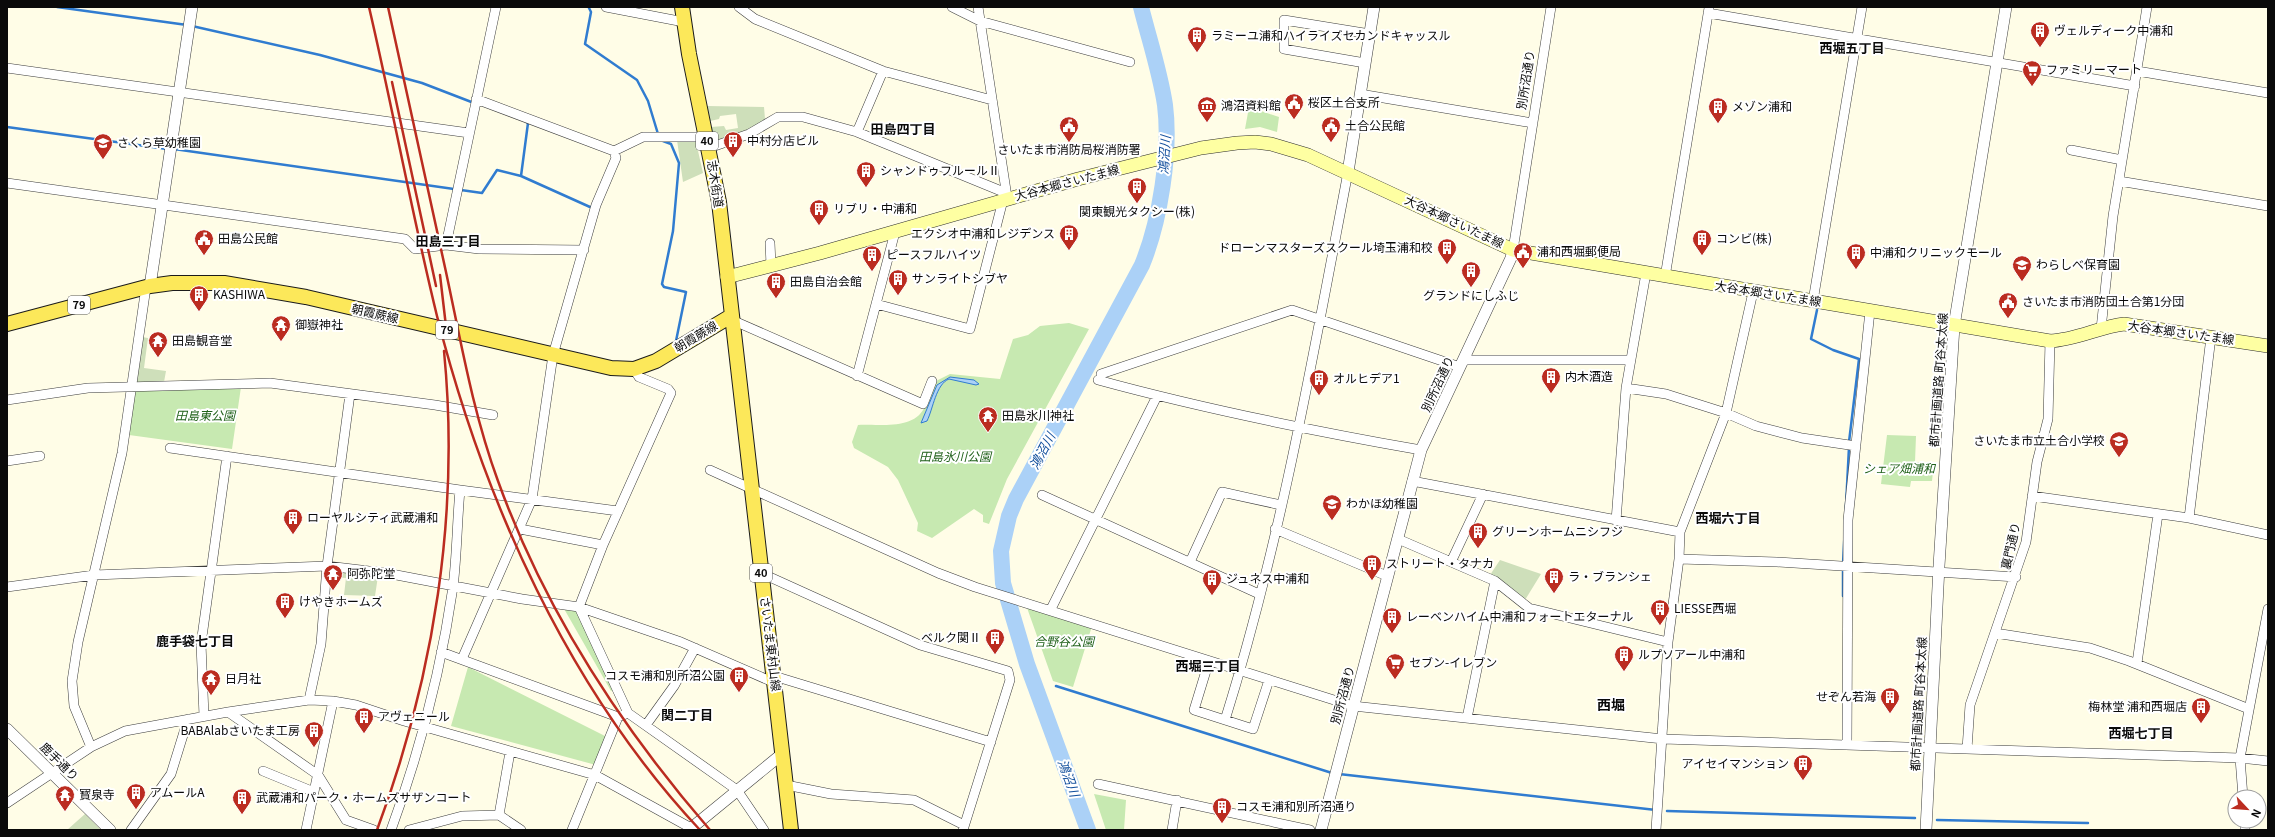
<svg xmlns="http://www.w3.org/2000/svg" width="2275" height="837" viewBox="0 0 2275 837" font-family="Georgia,'Noto Sans JP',serif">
  <rect width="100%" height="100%" fill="#fffde7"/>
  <path fill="#c7e9b1" d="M1249 107 1279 117 1277 132 1260 127 1245 129Z
    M1069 323 1089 329 1007 479 989 524 983 522V515L974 509 932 538 917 531 918 523 898 480 888 467 854 448 852 442 858 425C878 424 914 430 924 408 928 400 931 390 934 382L950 374 1000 379 1013 339 1028 335 1040 326Z
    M133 387H241L232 449 129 435Z
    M1887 435 1916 436 1915 462H1934L1932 481H1911L1910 487 1881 484Z
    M1026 605 1092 626 1073 687 1053 681Z
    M563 607 578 609 614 690 611 691Z
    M468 667 607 737 596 765 451 726Z
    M1094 794 1126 800 1124 830H1106Z"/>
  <path fill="#cedfba" d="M707 106 764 107 765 119 749 130 714 142 711 127 724 126 726 130 738 128 736 114 720 116 719 119 710 121Z
    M677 140 696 142 703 173 683 182Z
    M142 337 148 338 144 368 166 371 164 382H135Z
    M1500 560 1541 574 1525 600 1490 575Z
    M331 570 378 576 375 596 344 595 346 578 330 577Z
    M85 814 101 830H67Z"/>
  <path fill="#abd1f7" stroke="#307cd0" d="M950 377 974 380 979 384 976 385 949 379C936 384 933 409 927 421L921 423 937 385Z"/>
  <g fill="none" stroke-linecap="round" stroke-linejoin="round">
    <path stroke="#307cd0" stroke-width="2.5" d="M57 7 187 25
      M589 8 591 12 585 44 637 80 648 101 658 134
      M192 26 320 55 422 83 474 103
      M7 127 167 149
      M663 141 671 144 679 163 673 231 662 284 664 287 686 292 676 341
      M174 149 482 193 497 170 521 176 590 207
      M521 176 528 123 526 122
      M1817 310 1811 339 1833 350 1859 359 1849 442
      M1843 564 1849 447
      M1843 569V596
      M1056 686 1332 773
      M1036 687 1043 690
      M1339 774 1656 810
      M1667 811 1915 818
      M1937 820 2088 823"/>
    <path stroke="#abd1f7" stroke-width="16" d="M1088 830 1027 664 1003 583 1001 551 1009 516 1016 499 1142 265C1160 221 1171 152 1165 105 1160 72 1149 39 1141 7"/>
    <defs>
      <path id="minor" d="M606 7 684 22
        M739 7 755 19 883 71 992 100
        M952 7 980 21 1130 62
        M978 7 1007 197
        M1708 13 2135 86
        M1365 63 1284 49V20L1370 34
        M7 68 469 133
        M2137 71 2268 93
        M1360 94 1533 123
        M476 99 614 151 643 137H706
        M857 132 883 71
        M709 148 749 134 778 117H803L857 132 1006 193
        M2071 150 2122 160
        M2119 181 2268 206
        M7 183 405 239 415 249 446 245 479 249 584 250
        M770 243 771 265
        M446 245 496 7
        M1513 250 1551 7
        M1665 277 1709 8
        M1813 301 1862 7
        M876 304 970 329 1003 200
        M732 320 923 404 932 381
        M2101 329 2113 216 2147 7
        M1463 360H1630
        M1101 374 1292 310 1460 367
        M857 376 895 232
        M1098 380C1204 409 1313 431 1421 450
        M1626 388 1666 394 1726 413 1756 426 1802 438 1856 446
        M7 400 88 388 270 383 435 405 493 415
        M170 448 460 490 618 511
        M7 461 40 456
        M710 470 938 573 975 587 1353 706 1663 739 2240 758 2268 761
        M1412 481 1680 532 1679 559 1668 642 1656 830
        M1042 495 1259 594
        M2032 496 2189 518 2268 535
        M2189 518 2211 337
        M1616 521 1626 388 1646 273
        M520 529 603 545
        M1275 529 1387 576
        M1680 532 1726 413 1753 292
        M1398 539 1495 581 1529 608 1668 642
        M1679 559 1777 562 2016 577
        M1190 562 1222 492 1281 505
        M1451 562 1483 494
        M761 573 920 645 1008 671 1010 680 963 830
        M7 587 94 575 327 566 386 573 522 599 579 607 681 642 775 683
        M1051 609 1157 396
        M1995 633 2090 648 2129 661 2249 709
        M441 652 618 717 628 713 737 790 764 830
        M462 659 532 499 553 355 596 205 616 158 614 151
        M1209 661 1194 710 1253 729 1269 680
        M2137 663 2158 514
        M774 676 991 742
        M309 700 321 644 327 566 350 394
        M228 712 318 775 346 820 374 830
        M628 713 579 607 603 545 671 393 668 389 639 377 634 369
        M204 716 201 644 227 456
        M1467 718 1495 581
        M1225 720C1281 541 1313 356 1348 172
        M646 725 674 686 695 648
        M1847 745 1848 520 1870 311
        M91 747 74 706 72 681 78 642 122 453 146 287
        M1967 749 1970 705 2026 542 2037 462 2048 419 2050 341
        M263 771 314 792
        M1098 784 1310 830
        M786 785 831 794 914 800 964 825
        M2243 797 2240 758 2268 609
        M7 803 91 747 125 731 228 712 309 700 333 701 356 705 404 721 595 775 691 828
        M499 815 510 752
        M2245 821V830
        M131 830 171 774 188 719
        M306 830 333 701
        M391 830C420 751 441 670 453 587 457 555 457 522 460 490
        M409 830 462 816 499 815 521 830
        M572 830 618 717
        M1172 830 1177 800"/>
      <path id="tertiary" d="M1348 172 1374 7
        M150 286 192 7
        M7 729 110 830
        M689 830 782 754
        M1321 830 1421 450 1511 258 1513 250
        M1926 830 1939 566 1954 326 2006 7"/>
      <path id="secondary" d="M727 277 820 253 1078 179 1201 148 1237 143 1255 142 1271 144 1308 155 1513 250 2050 341C2076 340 2099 327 2124 324L2268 346"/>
      <path id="primary" d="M682 7 689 54 719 202 791 830
        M7 324 150 286 172 283H224L306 297 611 368 634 369 656 361 731 316"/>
    </defs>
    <use href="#minor" stroke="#3d3d3d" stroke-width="10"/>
    <use href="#tertiary" stroke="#3d3d3d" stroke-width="12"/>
    <use href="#secondary" stroke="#2c2c2c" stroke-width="14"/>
    <use href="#primary" stroke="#1b1b1b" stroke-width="16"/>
    <use href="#minor" stroke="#fff" stroke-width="9"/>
    <use href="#tertiary" stroke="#fff" stroke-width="11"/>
    <use href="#secondary" stroke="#feffa2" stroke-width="13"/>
    <use href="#primary" stroke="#fce85a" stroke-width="14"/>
    <path stroke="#bb2c20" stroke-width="2.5" d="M369 7C393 110 412 214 437 316 484 501 568 689 700 830
      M388 7C407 95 427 183 446 272 461 342 473 413 498 481 545 611 620 726 710 830
      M392 82 436 286
      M440 275 447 335
      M377 830C434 677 460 514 444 351"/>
  </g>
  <defs>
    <symbol id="building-pin" viewBox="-11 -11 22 30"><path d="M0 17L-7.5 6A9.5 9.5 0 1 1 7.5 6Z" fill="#bb2c20" stroke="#fff"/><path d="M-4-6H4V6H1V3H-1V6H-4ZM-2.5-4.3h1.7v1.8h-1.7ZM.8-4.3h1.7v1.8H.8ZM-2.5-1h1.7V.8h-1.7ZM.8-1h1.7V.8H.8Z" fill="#fff"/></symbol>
    <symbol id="supermarket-pin" viewBox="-11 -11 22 30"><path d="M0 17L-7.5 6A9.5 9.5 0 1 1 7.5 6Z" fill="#bb2c20" stroke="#fff"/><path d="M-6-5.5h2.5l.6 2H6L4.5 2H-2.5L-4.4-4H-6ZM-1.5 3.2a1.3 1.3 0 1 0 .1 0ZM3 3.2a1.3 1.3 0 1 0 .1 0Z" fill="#fff"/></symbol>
    <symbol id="civic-pin" viewBox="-11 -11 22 30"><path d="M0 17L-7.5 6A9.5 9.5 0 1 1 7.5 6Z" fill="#bb2c20" stroke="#fff"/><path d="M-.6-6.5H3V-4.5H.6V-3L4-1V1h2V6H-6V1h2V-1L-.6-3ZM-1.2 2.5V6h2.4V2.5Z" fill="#fff"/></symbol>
    <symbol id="museum-pin" viewBox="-11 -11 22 30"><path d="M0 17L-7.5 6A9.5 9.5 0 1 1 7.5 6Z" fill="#bb2c20" stroke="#fff"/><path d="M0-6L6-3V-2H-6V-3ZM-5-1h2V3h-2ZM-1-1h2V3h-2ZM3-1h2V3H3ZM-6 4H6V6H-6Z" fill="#fff"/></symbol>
    <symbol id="school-pin" viewBox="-11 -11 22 30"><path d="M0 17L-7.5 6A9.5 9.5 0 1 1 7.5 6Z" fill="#bb2c20" stroke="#fff"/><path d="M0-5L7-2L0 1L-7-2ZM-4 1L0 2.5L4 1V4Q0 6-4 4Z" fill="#fff"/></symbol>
    <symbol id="temple-pin" viewBox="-11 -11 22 30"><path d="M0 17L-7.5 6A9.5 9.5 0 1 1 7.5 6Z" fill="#bb2c20" stroke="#fff"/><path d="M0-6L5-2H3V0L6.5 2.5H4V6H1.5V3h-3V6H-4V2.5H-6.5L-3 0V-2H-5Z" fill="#fff"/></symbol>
  </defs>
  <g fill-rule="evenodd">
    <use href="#building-pin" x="2029" y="20" width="22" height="30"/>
    <use href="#building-pin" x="1186" y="25" width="22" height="30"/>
    <use href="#supermarket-pin" x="2021" y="59" width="22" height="30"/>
    <use href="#civic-pin" x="1283" y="92" width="22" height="30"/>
    <use href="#museum-pin" x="1196" y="95" width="22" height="30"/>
    <use href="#building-pin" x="1707" y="96" width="22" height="30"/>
    <use href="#civic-pin" x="1058" y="115" width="22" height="30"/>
    <use href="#civic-pin" x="1320" y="115" width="22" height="30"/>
    <use href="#building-pin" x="722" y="130" width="22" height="30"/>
    <use href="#school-pin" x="92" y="132" width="22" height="30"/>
    <use href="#building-pin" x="855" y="160" width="22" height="30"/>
    <use href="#building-pin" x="1126" y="176" width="22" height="30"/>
    <use href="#building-pin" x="808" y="198" width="22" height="30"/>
    <use href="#building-pin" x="1058" y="223" width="22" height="30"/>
    <use href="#civic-pin" x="193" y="228" width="22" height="30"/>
    <use href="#building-pin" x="1691" y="228" width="22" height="30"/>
    <use href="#building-pin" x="1436" y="237" width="22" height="30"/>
    <use href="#civic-pin" x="1512" y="241" width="22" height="30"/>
    <use href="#building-pin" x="1845" y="242" width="22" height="30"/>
    <use href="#building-pin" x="861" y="244" width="22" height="30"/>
    <use href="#school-pin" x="2011" y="254" width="22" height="30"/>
    <use href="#building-pin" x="1460" y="260" width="22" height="30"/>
    <use href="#building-pin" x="887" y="268" width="22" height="30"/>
    <use href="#building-pin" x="765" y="271" width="22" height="30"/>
    <use href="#building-pin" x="188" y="284" width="22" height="30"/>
    <use href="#civic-pin" x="1997" y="291" width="22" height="30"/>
    <use href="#temple-pin" x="270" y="314" width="22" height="30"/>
    <use href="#temple-pin" x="147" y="330" width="22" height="30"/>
    <use href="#building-pin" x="1540" y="366" width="22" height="30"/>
    <use href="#building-pin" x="1308" y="368" width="22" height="30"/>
    <use href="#temple-pin" x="977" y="405" width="22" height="30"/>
    <use href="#school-pin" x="2108" y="430" width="22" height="30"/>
    <use href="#school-pin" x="1321" y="493" width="22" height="30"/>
    <use href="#building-pin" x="282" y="507" width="22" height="30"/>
    <use href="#building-pin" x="1467" y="521" width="22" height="30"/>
    <use href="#building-pin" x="1361" y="553" width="22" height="30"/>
    <use href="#temple-pin" x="322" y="563" width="22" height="30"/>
    <use href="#building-pin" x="1543" y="566" width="22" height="30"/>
    <use href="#building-pin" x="1201" y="568" width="22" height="30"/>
    <use href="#building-pin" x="274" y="591" width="22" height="30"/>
    <use href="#building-pin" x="1649" y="598" width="22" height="30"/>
    <use href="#building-pin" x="1381" y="606" width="22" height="30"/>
    <use href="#building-pin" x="984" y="627" width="22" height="30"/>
    <use href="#building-pin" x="1613" y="644" width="22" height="30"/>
    <use href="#supermarket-pin" x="1384" y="652" width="22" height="30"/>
    <use href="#building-pin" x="728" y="665" width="22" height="30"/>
    <use href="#temple-pin" x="200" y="668" width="22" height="30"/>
    <use href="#building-pin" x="1879" y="686" width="22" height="30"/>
    <use href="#building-pin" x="2190" y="696" width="22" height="30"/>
    <use href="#building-pin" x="353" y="706" width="22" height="30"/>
    <use href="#building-pin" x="303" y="720" width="22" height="30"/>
    <use href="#building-pin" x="1792" y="753" width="22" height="30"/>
    <use href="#building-pin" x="125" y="782" width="22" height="30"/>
    <use href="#temple-pin" x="54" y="784" width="22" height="30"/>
    <use href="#building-pin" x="231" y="787" width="22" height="30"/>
    <use href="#building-pin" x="1211" y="796" width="22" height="30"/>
  </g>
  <g text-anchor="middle" stroke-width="4" stroke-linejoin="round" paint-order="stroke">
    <g fill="#fff" stroke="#545454" stroke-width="1">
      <rect x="696" y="132" width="22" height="18" rx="3"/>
      <rect x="68" y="296" width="22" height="18" rx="3"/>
      <rect x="436" y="321" width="22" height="18" rx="3"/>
      <rect x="750" y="564" width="22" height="18" rx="3"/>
    </g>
    <g font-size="11" font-weight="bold" fill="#0a0a0a">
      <text x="707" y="145">40</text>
      <text x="79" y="309">79</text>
      <text x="447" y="334">79</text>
      <text x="761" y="577">40</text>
    </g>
    <g font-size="12" fill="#0a0a0a" stroke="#fff" text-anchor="start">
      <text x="2054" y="35">ヴェルディーク中浦和</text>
      <text x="1211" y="40">ラミーユ浦和ハイライズセカンドキャッスル</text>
      <text x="2046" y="74">ファミリーマート</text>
      <text x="1308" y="107">桜区土合支所</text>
      <text x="1221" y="110">鴻沼資料館</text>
      <text x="1732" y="111">メゾン浦和</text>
      <text x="1345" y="130">土合公民館</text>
      <text x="747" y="145">中村分店ビル</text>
      <text x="117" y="147">さくら草幼稚園</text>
      <text x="1069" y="154" text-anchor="middle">さいたま市消防局桜消防署</text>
      <text x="880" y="175">シャンドゥフルールⅡ</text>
      <text x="833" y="213">リブリ・中浦和</text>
      <text x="1137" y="216" text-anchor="middle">関東観光タクシー(株)</text>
      <text x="1055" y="238" text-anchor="end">エクシオ中浦和レジデンス</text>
      <text x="218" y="243">田島公民館</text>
      <text x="1716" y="243">コンビ(株)</text>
      <text x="1433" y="252" text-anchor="end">ドローンマスターズスクール埼玉浦和校</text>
      <text x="1537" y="256">浦和西堀郵便局</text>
      <text x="1870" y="257">中浦和クリニックモール</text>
      <text x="886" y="259">ピースフルハイツ</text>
      <text x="2036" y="269">わらしべ保育園</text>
      <text x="912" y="283">サンライトシブヤ</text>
      <text x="790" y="286">田島自治会館</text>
      <text x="213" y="299">KASHIWA</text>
      <text x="1471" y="300" text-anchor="middle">グランドにしふじ</text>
      <text x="2022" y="306">さいたま市消防団土合第1分団</text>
      <text x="295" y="329">御嶽神社</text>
      <text x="172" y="345">田島観音堂</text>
      <text x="1565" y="381">内木酒造</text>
      <text x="1333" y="383">オルヒデア1</text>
      <text x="1002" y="420">田島氷川神社</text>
      <text x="2105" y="445" text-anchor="end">さいたま市立土合小学校</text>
      <text x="1346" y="508">わかほ幼稚園</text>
      <text x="307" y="522">ローヤルシティ武蔵浦和</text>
      <text x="1492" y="536">グリーンホームニシフジ</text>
      <text x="1386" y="568">ストリート・タナカ</text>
      <text x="347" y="578">阿弥陀堂</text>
      <text x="1568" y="581">ラ・ブランシェ</text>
      <text x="1226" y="583">ジュネス中浦和</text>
      <text x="299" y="606">けやきホームズ</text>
      <text x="1674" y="613">LIESSE西堀</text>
      <text x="1406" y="621">レーベンハイム中浦和フォートエターナル</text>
      <text x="981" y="642" text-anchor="end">ベルク関Ⅱ</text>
      <text x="1638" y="659">ルプソアール中浦和</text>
      <text x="1409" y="667">セブン-イレブン</text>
      <text x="725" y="680" text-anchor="end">コスモ浦和別所沼公園</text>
      <text x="225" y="683">日月社</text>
      <text x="1876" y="701" text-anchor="end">せぞん若海</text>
      <text x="2187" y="711" text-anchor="end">梅林堂 浦和西堀店</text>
      <text x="378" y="721">アヴェニール</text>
      <text x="300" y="735" text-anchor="end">BABAlabさいたま工房</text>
      <text x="1789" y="768" text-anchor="end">アイセイマンション</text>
      <text x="150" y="797">アムールA</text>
      <text x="79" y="799">寳泉寺</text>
      <text x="256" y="802">武蔵浦和パーク・ホームズサザンコート</text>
      <text x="1236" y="811">コスモ浦和別所沼通り</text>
    </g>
    <g font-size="12" fill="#0a0a0a" stroke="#fff">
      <text transform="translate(1526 80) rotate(-81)" y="4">別所沼通り</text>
      <text transform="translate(1067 183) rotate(-15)" y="4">大谷本郷さいたま線</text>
      <text transform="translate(715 184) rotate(81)" y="4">志木街道</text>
      <text transform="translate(1454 222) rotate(25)" y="4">大谷本郷さいたま線</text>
      <text transform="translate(1768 294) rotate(9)" y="4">大谷本郷さいたま線</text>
      <text transform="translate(375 314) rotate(13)" y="4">朝霞蕨線</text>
      <text transform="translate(2181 333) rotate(8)" y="4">大谷本郷さいたま線</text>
      <text transform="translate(696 337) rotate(-31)" y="4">朝霞蕨線</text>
      <text transform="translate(1939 380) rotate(-86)" y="4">都市計画道路 町谷本太線</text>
      <text transform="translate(1438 384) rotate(-65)" y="4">別所沼通り</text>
      <text transform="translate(2011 546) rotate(-77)" y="4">裏門通り</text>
      <text transform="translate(770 644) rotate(83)" y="4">さいたま東村山線</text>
      <text transform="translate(1343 695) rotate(-75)" y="4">別所沼通り</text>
      <text transform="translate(1919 704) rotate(-87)" y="4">都市計画道路 町谷本太線</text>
      <text transform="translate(59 762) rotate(45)" y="4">鹿手通り</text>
    </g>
    <g font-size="12" font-style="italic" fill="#20611a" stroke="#fff">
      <text x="205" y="420">田島東公園</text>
      <text x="955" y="461">田島氷川公園</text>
      <text x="1899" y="473">シェア畑浦和</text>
      <text x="1064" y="646">合野谷公園</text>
    </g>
    <g font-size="13" font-weight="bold" fill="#0a0a0a" stroke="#fff">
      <text x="1852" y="53">西堀五丁目</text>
      <text x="903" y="134">田島四丁目</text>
      <text x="448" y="246">田島三丁目</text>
      <text x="1728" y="523">西堀六丁目</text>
      <text x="195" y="646">鹿手袋七丁目</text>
      <text x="1208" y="671">西堀三丁目</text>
      <text x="687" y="720">関二丁目</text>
      <text x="2141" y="738">西堀七丁目</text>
    </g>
    <g font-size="13" font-style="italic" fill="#124f9c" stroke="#fff">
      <text transform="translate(1164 155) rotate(-86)" y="5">鴻沼川</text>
      <text transform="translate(1042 451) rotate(-62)" y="5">鴻沼川</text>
      <text transform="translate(1069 778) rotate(70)" y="5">鴻沼川</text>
    </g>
    <g font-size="14" font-weight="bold" fill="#0a0a0a" stroke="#fff">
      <text x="1611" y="710">西堀</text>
    </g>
  </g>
  <rect width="2275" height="837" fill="none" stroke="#0a0a0a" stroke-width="16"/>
  <g transform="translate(2247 809) rotate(116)"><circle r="19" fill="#ffffff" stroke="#9d9d9d"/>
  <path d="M0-3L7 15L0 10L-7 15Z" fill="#bb2c20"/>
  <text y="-6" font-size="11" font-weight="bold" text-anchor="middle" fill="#0a0a0a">N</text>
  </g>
</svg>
